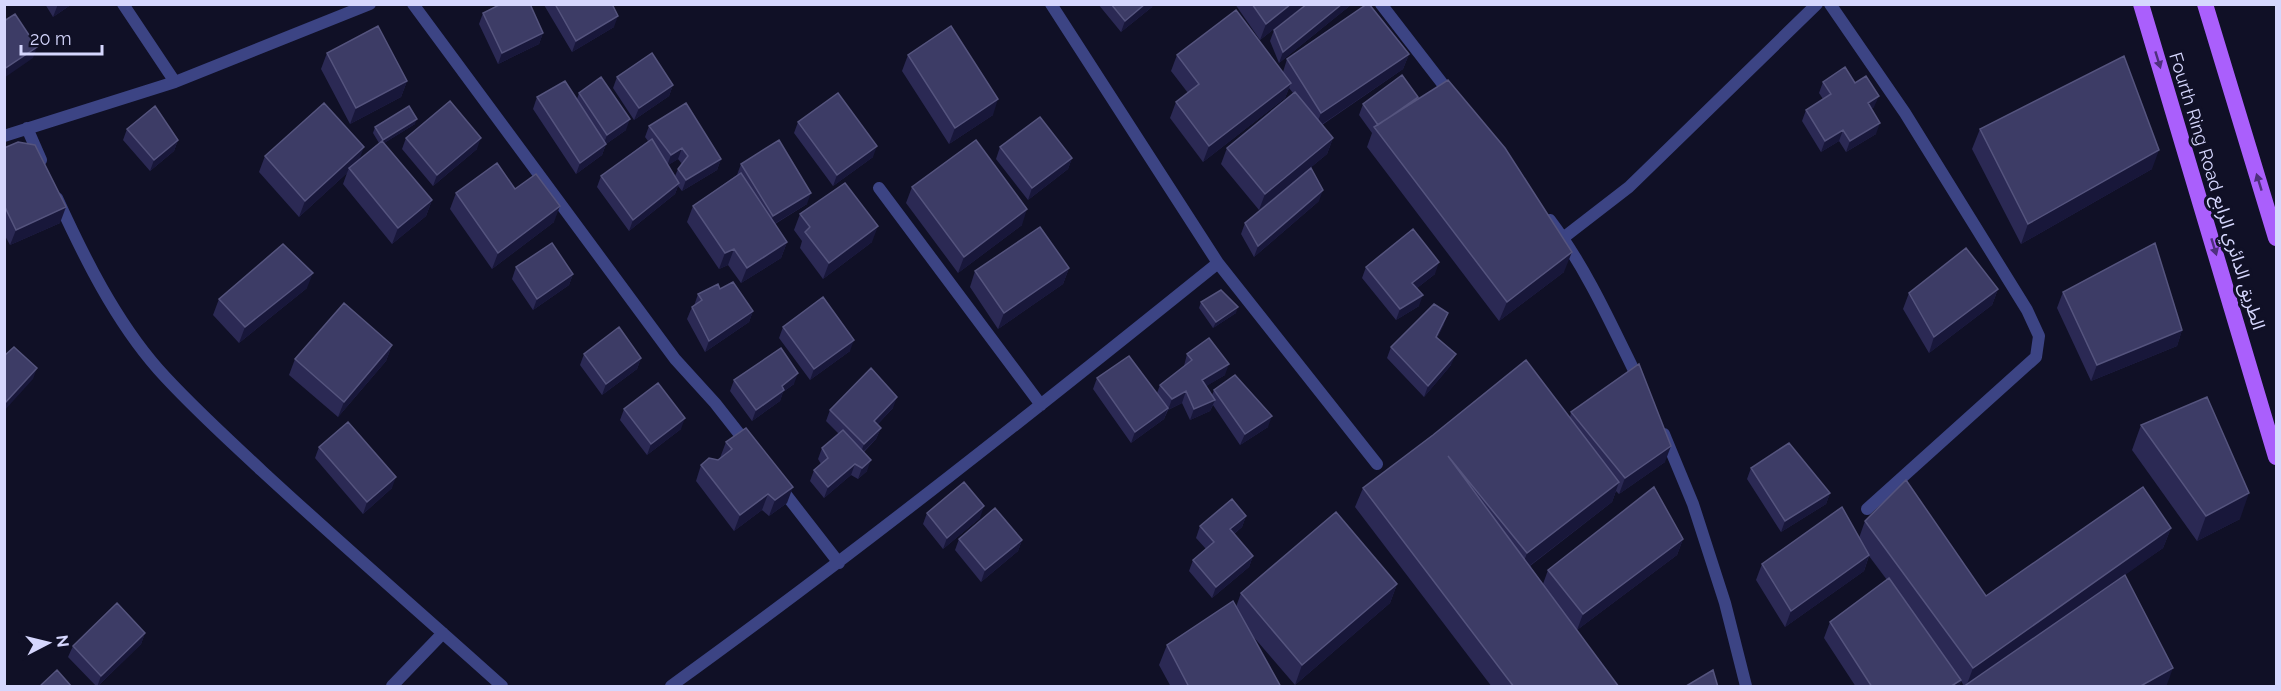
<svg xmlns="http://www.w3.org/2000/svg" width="2281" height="691" viewBox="0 0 2281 691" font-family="Raleway,'Noto Sans Arabic',sans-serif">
  <rect width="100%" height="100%" fill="#101026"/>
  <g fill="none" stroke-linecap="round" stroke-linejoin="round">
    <path stroke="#3c4484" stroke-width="12" d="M123 4 175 82
      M413 4 675 359 715 403 748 445
      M1381 4 1452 96
      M1830 4 1905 113 2027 310 2039 336 2036 357 1867 509
      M27 128 41 160
      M4 136 175 82 370 4
      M879 188 1041 405
      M57 198C84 257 115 320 158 369 190 405 227 438 262 471 341 544 422 614 502 686
      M1550 220C1587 269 1613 328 1640 383
      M1563 238 1629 187 1817 4
      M1218 263 1377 464
      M1664 434 1693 504 1725 603 1746 686
      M780 487 839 563
      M392 686 443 633
      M671 686C858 551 1038 408 1218 263L1051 4"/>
    <path stroke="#aa5ffc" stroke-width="16" d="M2141 4 2276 457
      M2205 4 2276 238"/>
  </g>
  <path fill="#2b2954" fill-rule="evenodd" d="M45 4H72L53 17Z
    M612 4 614 27 572 52 544 5Z
    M1098 4H1153L1152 7 1121 32Z
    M1235 4H1304L1303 6 1260 40Z
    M1307 4H1352L1279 63 1270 41 1274 30Z
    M483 13 543 33 539 44 498 64 479 24Z
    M327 53 407 81 401 97 350 124 321 69Z
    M1409 54 1403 69 1322 125 1333 138 1327 154 1259 210 1221 164 1227 148 1293 93 1289 88 1285 98 1203 162 1170 118 1176 102 1188 93 1171 71 1177 55 1283 72 1287 59Z
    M908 55 993 115 949 144 902 71Z
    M617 77 673 85 669 96 634 120 613 88Z
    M1823 82 1855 83 1874 107 1871 109 1876 134 1846 152 1839 141 1821 152 1802 121 1806 110 1823 99 1819 93Z
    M579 93 626 130 606 144 602 155 576 174 533 109 537 97 577 99Z
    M1417 100 1564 272 1499 321 1367 147 1372 133 1359 115 1363 104Z
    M798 122 873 157 833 186 794 133Z
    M415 124 384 143 432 200 426 216 392 244 343 184 347 173 299 217 259 172 265 156 360 159 379 143 373 133 375 127Z
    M649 126 721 159 717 170 682 191 678 186 675 194 629 231 597 187 601 176 648 141 645 137ZM678 159 682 164 678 169 675 176 668 165Z
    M127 129 178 140 174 151 150 171 123 140Z
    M1980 129 2152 169 2021 244 1972 149Z
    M406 138 477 149 433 186 402 149Z
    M1000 147 1072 158 1068 169 1028 200 996 159Z
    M4 148 60 223 10 245 4 234Z
    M741 164 807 204 775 224 787 242 781 258 741 283 728 265 719 269 687 222 693 206 737 175Z
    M912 187 1022 225 958 273 906 203Z
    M515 189 554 222 492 269 450 209 456 193Z
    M1319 201 1254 257 1241 234 1245 223Z
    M800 214 872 242 823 279 800 248 802 241 794 230Z
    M516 267 573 274 569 285 533 310 512 279Z
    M1366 267 1435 274 1417 288 1419 306 1396 320 1362 278Z
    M1069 268 1063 284 998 329 970 287 975 271Z
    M307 288 239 343 213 315 219 299Z
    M720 289 753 311 749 322 705 352 687 319 692 307 694 306 698 294Z
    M1998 289 1992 305 1929 353 1903 309 1909 293Z
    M2063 292 2182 330 2177 346 2091 381 2057 308Z
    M1201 302 1236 313 1213 328 1199 308Z
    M1444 324 1437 338 1451 365 1424 397 1387 358 1391 347Z
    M783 327 850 351 810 380 779 338Z
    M392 345 386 361 338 417 289 375 295 359Z
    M584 354 641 358 637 369 602 395 580 365Z
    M1187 354 1225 375 1206 386 1212 395 1214 390 1268 427 1240 445 1213 405 1210 411 1190 420 1182 403 1168 410 1164 419 1131 443 1093 389 1097 378 1157 393 1160 385 1184 366Z
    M734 380 794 384 783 392 780 401 752 421 730 391Z
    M893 408 877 425 881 428 876 439 864 452 867 471 858 479 851 475 824 498 810 481 814 470 821 464 818 459 822 448 839 434 826 421 830 410Z
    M624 409 681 429 647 455 620 420Z
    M1571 412 1665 462 1619 494 1616 491 1612 502 1530 566 1543 584 1548 570 1683 539 1677 555 1577 630 1619 687H1492L1355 507 1363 488 1570 417Z
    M2141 425 2240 519 2197 541 2132 450Z
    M726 442 787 503 769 516 762 510 734 531 696 481 701 465 718 460 720 458Z
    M319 447 392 488 363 514 315 458Z
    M1751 468 1830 493 1826 504 1781 532 1747 479Z
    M927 513 980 518 943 549 923 524Z
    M1246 516 1242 527 1234 534 1253 556 1249 567 1212 598 1189 571 1193 560 1206 549 1196 538 1200 526Z
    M1865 521 1986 596 2171 528 2163 548 1964 686 1961 681 1959 687H1856L1824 638 1830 622 1887 580 1869 556 1864 571 1785 627 1756 580 1762 564 1859 538Z
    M959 539 1022 540 1018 551 981 582 955 550Z
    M1397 584 1390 603 1295 685 1251 634 1281 687H1171L1159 665 1167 645 1236 607 1241 593Z
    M145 633 141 644 97 687 68 657 73 646Z"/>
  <path fill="#18173a" d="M58 4H72L53 17Z
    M1145 4H1153L1152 7 1121 32 1125 21Z
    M1291 4H1304L1303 6 1260 40 1266 24Z
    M1342 4H1352L1279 63 1283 52Z
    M618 16 614 27 572 52 576 41Z
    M543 33 539 44 498 64 502 53Z
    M37 47 33 58 4 78V69Z
    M1409 54 1403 69 1315 129 1321 113Z
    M407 81 401 97 350 124 356 108Z
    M1291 83 1285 98 1203 162 1209 146Z
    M673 85 669 96 634 120 639 108Z
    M1879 96 1874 107 1864 114 1868 103Z
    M998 99 993 115 949 144 955 128Z
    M417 119 415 124 381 145 383 140Z
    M630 119 626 130 606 144 602 155 576 174 580 163 603 146 607 135Z
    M1880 123 1876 134 1846 152 1850 141Z
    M1843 130 1839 141 1821 152 1825 141Z
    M481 138 477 149 433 186 437 175Z
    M1333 138 1327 154 1259 210 1265 194Z
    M178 140 174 151 150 171 154 160Z
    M877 146 873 157 833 186 837 175Z
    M364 147 358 163 349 168 347 173 299 217 305 201Z
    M682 148 678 159 667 166 671 155Z
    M2159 150 2152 169 2021 244 2028 224Z
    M1072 158 1068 169 1028 200 1032 188Z
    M721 159 717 170 682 191 686 180Z
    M679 183 675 194 629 231 633 220Z
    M1323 190 1319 201 1254 257 1258 246Z
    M811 193 807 204 769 227 773 216Z
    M432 200 426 216 392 244 398 228Z
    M560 206 554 222 492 269 498 253Z
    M66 207 60 223 10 245 16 230Z
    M1027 209 1022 225 958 273 964 257Z
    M878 226 872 242 823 279 829 263Z
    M787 242 781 258 741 283 747 268Z
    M734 249 728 265 719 269 725 253Z
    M1572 252 1564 272 1499 321 1507 302Z
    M1439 262 1435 274 1408 295 1412 283Z
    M1069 268 1063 284 998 329 1004 313Z
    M313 273 307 288 239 343 245 327Z
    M573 274 569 285 533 310 537 299Z
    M1998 289 1992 305 1929 353 1934 337Z
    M1423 295 1419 306 1396 320 1400 309Z
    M1238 307 1236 313 1213 328 1216 322Z
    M753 311 749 322 705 352 709 341Z
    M1448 313 1444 324 1432 348 1436 337Z
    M2182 330 2177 346 2091 381 2097 365Z
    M854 340 850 351 810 380 814 369Z
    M392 345 386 361 338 417 344 402Z
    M1456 354 1451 365 1424 397 1428 386Z
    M641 358 637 369 602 395 606 384Z
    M1229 364 1225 375 1198 391 1202 380Z
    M37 368 33 379 4 411V404Z
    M798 373 794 384 783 392 780 401 752 421 756 410 782 386Z
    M1186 391 1182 403 1168 410 1172 399Z
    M897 397 893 408 870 432 874 421Z
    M1215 400 1210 411 1190 420 1194 409Z
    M1168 408 1164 419 1131 443 1135 432Z
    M1272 416 1268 427 1240 445 1245 434Z
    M685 418 681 429 647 455 651 444Z
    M881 428 876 439 860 455 864 444Z
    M1671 446 1665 462 1619 494 1625 478Z
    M871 460 867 471 858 479 862 468Z
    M855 464 851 475 824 498 828 487Z
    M396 477 392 488 363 514 367 502Z
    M1619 482 1612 502 1520 573 1527 553Z
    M793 487 787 503 769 516 775 500Z
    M1830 493 1826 504 1781 532 1785 521Z
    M2249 493 2240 519 2197 541 2206 516Z
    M768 494 762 510 734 531 740 515Z
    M984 506 980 518 943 549 947 538Z
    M1246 516 1242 527 1226 540 1230 529Z
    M2171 528 2163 548 1968 687H1966L1973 668Z
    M1683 539 1677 555 1577 630 1583 614Z
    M1022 540 1018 551 981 582 985 570Z
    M1869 555 1864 571 1785 627 1791 611Z
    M1253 556 1249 567 1212 598 1216 587Z
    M1397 584 1390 603 1295 685 1302 665Z
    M145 633 141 644 97 687 101 676Z
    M2173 668 2166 687H2139Z
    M1961 680 1959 687H1950Z"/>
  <path fill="#3d3c66" stroke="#55547e" stroke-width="1.5" d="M501 4H530L543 33 502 53 483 13Z
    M555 4H612L618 16 576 41Z
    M1111 4H1145L1125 21Z
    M1252 4H1291L1266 24Z
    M1307 4H1342L1283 52 1274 30Z
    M1367 4H1369L1409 54 1321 113 1287 59Z
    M1236 10 1291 83 1209 146 1176 102 1199 84 1177 55Z
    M15 14 37 47 4 69V21Z
    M378 26 407 81 356 108 327 53Z
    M951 26 998 99 955 128 908 55Z
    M652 53 673 85 639 108 617 77Z
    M2124 56 2159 150 2028 224 1980 129Z
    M1845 67 1855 83 1866 76 1879 96 1868 103 1880 123 1850 141 1843 130 1825 141 1806 110 1831 94 1823 82Z
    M1402 75 1418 97 1378 125 1363 104Z
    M601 77 630 119 607 135 579 93Z
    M1448 80 1505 148 1572 252 1507 302 1374 127Z
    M565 81 606 144 580 163 537 97Z
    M1295 92 1333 138 1265 194 1227 148Z
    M838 93 877 146 837 175 798 122Z
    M450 101 481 138 437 175 406 138Z
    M324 103 364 147 305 201 265 156Z
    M686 103 721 159 686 180 678 169 688 156 682 148 671 155 649 126Z
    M155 106 178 140 154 160 127 129Z
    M409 106 417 119 383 140 375 127Z
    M1040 117 1072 158 1032 188 1000 147Z
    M652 139 679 183 633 220 601 176Z
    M779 140 811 193 773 216 741 164Z
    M976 140 1027 209 964 257 912 187Z
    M382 141 432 200 398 228 349 168Z
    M18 142 35 145 66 207 16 230 4 205V148Z
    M497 163 515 189 536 174 560 206 498 253 456 193Z
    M1311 168 1323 190 1258 246 1245 223Z
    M741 173 787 242 747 268 734 249 725 253 693 206Z
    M845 183 878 226 829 263 805 232 810 227 800 214Z
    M1040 227 1069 268 1004 313 975 271Z
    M1413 229 1439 262 1412 283 1423 295 1400 309 1366 267Z
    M552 243 573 274 537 299 516 267Z
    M2155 243 2182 330 2097 365 2063 292Z
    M283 244 313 273 245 327 219 299Z
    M1966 248 1998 289 1934 337 1909 293Z
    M733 282 753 311 709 341 692 307 702 300 698 294 718 284 720 289Z
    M1221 290 1238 307 1216 322 1201 302Z
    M823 297 854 340 814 369 783 327Z
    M344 303 392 345 344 402 295 359Z
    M1434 304 1448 313 1436 337 1456 354 1428 386 1391 347Z
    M619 327 641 358 606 384 584 354Z
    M1209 338 1229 364 1202 380 1215 400 1194 409 1186 391 1172 399 1160 385 1192 360 1187 354Z
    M14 347 37 368 4 404V356Z
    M781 348 798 373 782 386 784 390 756 410 734 380Z
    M1129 356 1168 408 1135 432 1097 378Z
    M1526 360 1619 482 1527 553 1448 456 1619 687H1514L1363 488 1433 435Z
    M1639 364 1671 446 1625 478 1571 412Z
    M871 368 897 397 874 421 881 428 864 444 830 410Z
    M1235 375 1272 416 1245 434 1214 390Z
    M658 383 685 418 651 444 624 409Z
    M2207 397 2249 493 2206 516 2141 425Z
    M348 422 396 477 367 502 319 447Z
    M746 428 793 487 775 500 768 494 740 515 701 465 709 458 718 460 732 449 726 442Z
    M843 430 871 460 862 468 855 464 828 487 814 470 828 458 822 448Z
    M1789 443 1830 493 1785 521 1751 468Z
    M1906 480 1986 596 2143 487 2171 528 1973 668 1865 521Z
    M964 482 984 506 947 538 927 513Z
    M1654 487 1683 539 1583 614 1548 570Z
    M1232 499 1246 516 1230 529 1253 556 1216 587 1193 560 1214 542 1200 526Z
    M1842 507 1869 555 1791 611 1762 564Z
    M995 508 1022 540 985 570 959 539Z
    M1336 512 1397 584 1302 665 1241 593Z
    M2125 575 2173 668 2139 687H1963Z
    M1889 578 1961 680 1950 687H1872L1830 622Z
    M1233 601 1281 687H1189L1167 645Z
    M117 603 145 633 101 676 73 646Z
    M57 670 72 687H39Z
    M1713 670 1718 687 1686 686Z"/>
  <defs><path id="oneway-solid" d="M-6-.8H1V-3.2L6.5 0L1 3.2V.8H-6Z" transform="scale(1.5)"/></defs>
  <g fill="#4e307c">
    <use href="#oneway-solid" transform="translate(2158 60) rotate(73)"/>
    <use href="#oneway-solid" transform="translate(2259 182) rotate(-107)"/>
    <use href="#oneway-solid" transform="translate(2214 247) rotate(73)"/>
  </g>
  <g text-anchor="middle" stroke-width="6" stroke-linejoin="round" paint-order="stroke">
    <g font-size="18" fill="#d6d7fe" stroke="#101026">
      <text transform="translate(2217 191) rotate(73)" y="6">Fourth Ring Road الطريق الدائري الرابع</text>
    </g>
  </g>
  <rect width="2281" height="691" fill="none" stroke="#d6d7fe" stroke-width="12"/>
  <g transform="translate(48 643) rotate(83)" stroke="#101026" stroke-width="4.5" paint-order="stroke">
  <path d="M0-4.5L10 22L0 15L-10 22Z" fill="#d6d7fe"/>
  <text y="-9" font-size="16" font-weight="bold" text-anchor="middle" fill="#d6d7fe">N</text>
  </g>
  <path d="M21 45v9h81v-9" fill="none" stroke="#d6d7fe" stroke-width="3"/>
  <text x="30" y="45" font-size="18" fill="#d6d7fe" stroke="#101026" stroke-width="4.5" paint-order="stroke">20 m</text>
</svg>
